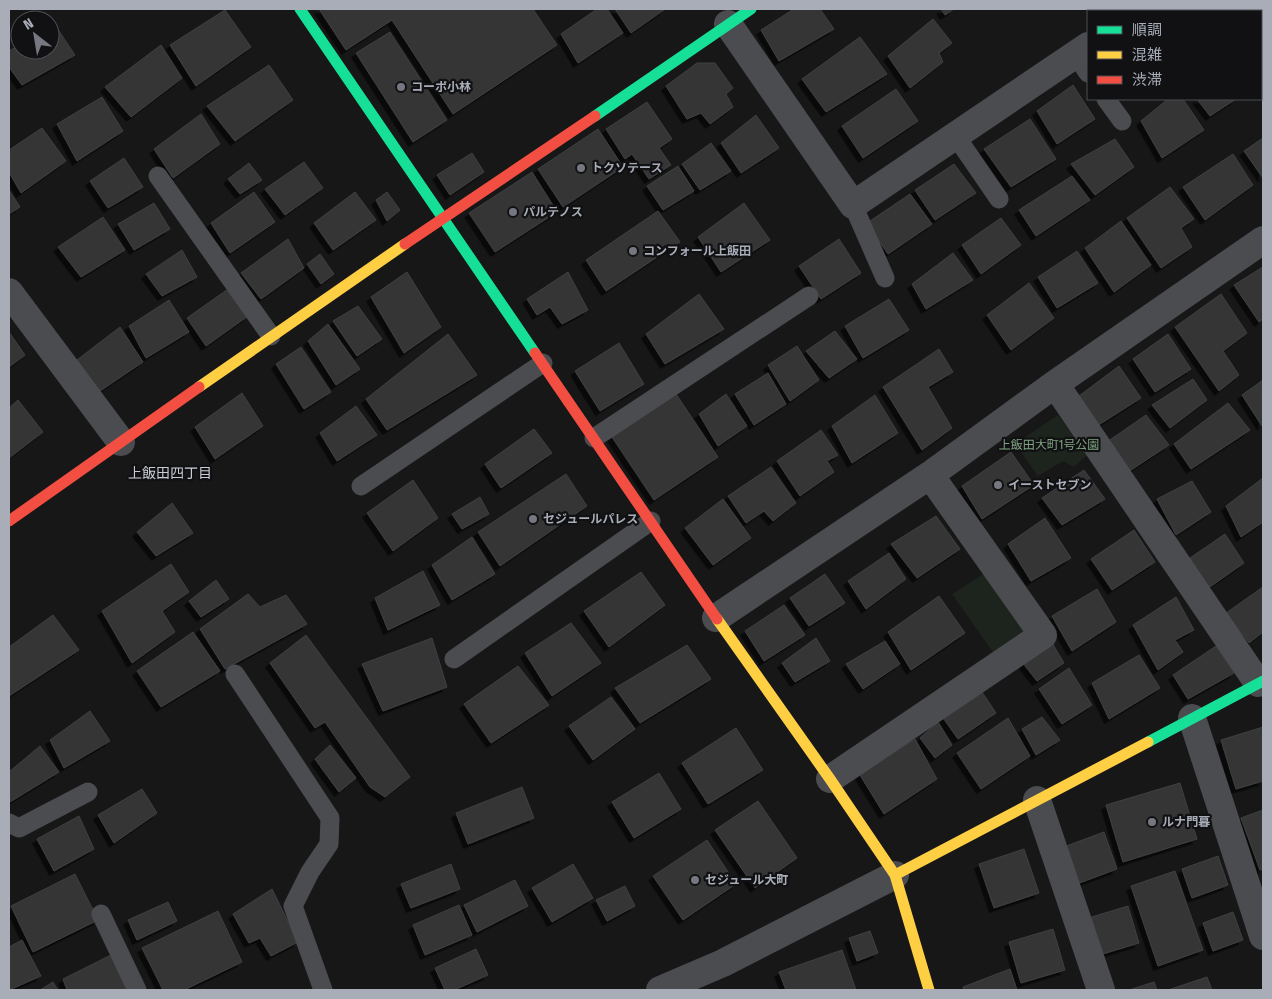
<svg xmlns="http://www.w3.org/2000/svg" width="1272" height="999" viewBox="0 0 1272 999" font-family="'Fira Sans Condensed','Noto Sans JP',sans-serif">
  <defs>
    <filter id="shadow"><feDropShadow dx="-4.5" dy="4.5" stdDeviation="0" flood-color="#0009"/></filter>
  </defs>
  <rect width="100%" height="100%" fill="#171717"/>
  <path fill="#1d241e" d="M1058 415 1087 455 1074 467 1063 461 1038 476 1015 444Z
    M985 573 1029 634 995 655 952 594Z"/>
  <path fill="#353536" stroke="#3f4043" filter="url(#shadow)" d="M319 9H533L557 45 453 114 392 20 346 50Z
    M597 9H607L623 33 578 63 561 34Z
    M615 9H665L631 33Z
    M794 9H820L834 29 779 61 761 30Z
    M941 9H954L945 15Z
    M1184 9H1196L1197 11H1181Z
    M225 10 251 47 196 86 170 45Z
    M933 19 952 43 939 53 943 62 910 88 888 56Z
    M55 25 75 55 22 85 9 67V51L20 45V50H50V28Z
    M390 32 447 120 413 142 356 53Z
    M860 37 887 74 826 112 802 79Z
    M1263 43V55L1261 52V45Z
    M161 45 182 78 131 117 105 87Z
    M697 63H715L733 88 726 94 733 107 710 124 701 113 687 119 666 86Z
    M269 65 293 100 235 141 207 106Z
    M1073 85 1095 119 1057 144 1037 111Z
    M896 89 918 121 863 158 842 126Z
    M102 97 123 131 77 161 57 124Z
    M1168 99H1183L1204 130 1162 158 1141 121Z
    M1197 99H1236L1210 116Z
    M647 102 672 139 659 148 671 165 649 179 632 154 625 159 606 129Z
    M201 114 220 144 173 178 154 149Z
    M756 115 779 148 741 173 721 143Z
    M1030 119 1056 159 1011 187 984 149Z
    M42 128 66 161 21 193 9 172V150Z
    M598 129 623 167 563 207 538 169Z
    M1263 138V178L1244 151Z
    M1115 139 1134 167 1095 195 1071 164Z
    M711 143 731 171 700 190 682 164Z
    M472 153 484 172 450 195 437 175Z
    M1233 154 1253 185 1205 220 1183 187Z
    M124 158 143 187 108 208 90 181Z
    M304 162 323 188 285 215 265 189Z
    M249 163 262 180 240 194 228 179Z
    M954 164 976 193 935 220 915 190Z
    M678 166 694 191 663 210 647 186Z
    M532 172 557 212 495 252 469 213Z
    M1072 176 1090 200 1036 236 1019 210Z
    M1170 187 1194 219 1181 228 1192 247 1161 268 1127 218Z
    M9 190 20 207 9 214Z
    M254 192 275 222 230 253 211 223Z
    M355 192 376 220 333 250 314 223Z
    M387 192 400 210 387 221 376 200Z
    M910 194 932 224 888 254 867 223Z
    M154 203 170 229 134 250 118 224Z
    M744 203 770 240 721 272 698 237Z
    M658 211 680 242 606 291 586 260Z
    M103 217 125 250 81 277 58 247Z
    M1001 218 1021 245 981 274 962 245Z
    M1121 221 1151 265 1114 292 1085 248Z
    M288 239 304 268 261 299 241 273Z
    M839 239 861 273 821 299 799 266Z
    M182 250 197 277 162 296 146 274Z
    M1077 251 1098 283 1057 308 1038 277Z
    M953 253 973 280 926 309 912 284Z
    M320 254 334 274 321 284 307 264Z
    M1263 267V319L1259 322 1234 285Z
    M407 272 441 327 404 353 371 297Z
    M568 272 588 310 562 324 550 307 537 315 527 299Z
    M1029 283 1054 318 1011 350 987 315Z
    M231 287 248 316 206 346 187 318Z
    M699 294 724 329 665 364 646 334Z
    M1221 294 1247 333 1223 351 1239 375 1219 391 1175 327Z
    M889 299 909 330 863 358 845 326Z
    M169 300 189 332 146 358 129 326Z
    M358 306 382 339 357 356 333 321Z
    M328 324 360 369 336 385 308 341Z
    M120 327 143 362 100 391 77 360Z
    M835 331 857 359 829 378 806 351Z
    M9 332 25 355 9 367Z
    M448 334 477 375 387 430 366 399Z
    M1168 334 1191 369 1155 392 1133 359Z
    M619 343 644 384 600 411 575 371Z
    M797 346 819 380 790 401 768 365Z
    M301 347 331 392 304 409 276 364Z
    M939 349 953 372 928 387 952 428 922 450 883 387Z
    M1119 366 1141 398 1097 426 1079 396Z
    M768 373 786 404 754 425 735 394Z
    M1193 379 1207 400 1170 428 1152 405Z
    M1263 380V425L1262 426 1242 395Z
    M242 393 263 426 215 459 195 427Z
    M676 394 718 457 654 500 612 437Z
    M726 394 747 426 718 446 699 414Z
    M875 395 898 433 852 463 832 426Z
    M18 400 43 432 9 458V408Z
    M1228 403 1250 430 1191 469 1174 444Z
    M356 406 377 435 337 461 320 433Z
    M1146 415 1169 445 1128 472 1107 442Z
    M534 429 552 453 501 488 485 464Z
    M821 430 838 455 827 461 834 472 800 496 777 461Z
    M1011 452 1034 485 982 519 962 486Z
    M771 467 796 503 773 521 764 511 746 523 728 496Z
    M1084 470 1105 499 1062 525 1042 498Z
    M566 474 587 506 500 566 478 532Z
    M1263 478V522L1241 537 1226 506Z
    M413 480 438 518 393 551 367 513Z
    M1192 481 1211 512 1176 535 1157 499Z
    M480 497 489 514 462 529 452 514Z
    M723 499 751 538 713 565 685 528Z
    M172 503 193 533 156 556 137 532Z
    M936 516 960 549 917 578 891 544Z
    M1045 518 1071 558 1031 581 1008 544Z
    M1134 530 1155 562 1112 590 1091 559Z
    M1225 534 1244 563 1207 589 1190 558Z
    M472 537 495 574 452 600 432 565Z
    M889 553 906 579 866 609 848 581Z
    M171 564 189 592 162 611 175 632 132 663 102 611Z
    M423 571 440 605 388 630 375 598Z
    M641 572 665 605 609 647 584 611Z
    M825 574 845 603 809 626 790 598Z
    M216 580 229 599 201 617 189 601Z
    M1263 587V632L1249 643 1226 613Z
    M1097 589 1116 622 1072 651 1052 616Z
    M248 594 260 607 286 595 307 624 225 669 200 629Z
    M939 596 965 633 911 670 888 632Z
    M1176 597 1194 630 1175 640 1183 652 1158 670 1133 625Z
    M784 605 805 635 764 661 745 631Z
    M53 615 79 650 9 696V647Z
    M571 623 601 663 552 696 525 653Z
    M193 632 220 671 161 707 137 671Z
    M306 635 410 777 385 797 370 787 325 722 315 728 270 663Z
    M432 638 447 687 383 711 362 664Z
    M816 638 830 661 795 682 782 663Z
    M885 641 900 664 863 689 846 664Z
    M1051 641 1064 663 1037 681 1022 662Z
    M687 645 711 679 640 723 615 688Z
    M1216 646 1234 673 1188 699 1173 675Z
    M1139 655 1160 688 1109 719 1092 683Z
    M518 666 549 705 491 743 464 704Z
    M1069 668 1092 705 1062 724 1039 689Z
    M980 689 996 713 958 739 941 715Z
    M611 697 635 729 593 760 569 726Z
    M90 711 110 741 64 768 50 740Z
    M1042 717 1060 740 1036 755 1022 729Z
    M1008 718 1030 756 981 789 957 753Z
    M938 722 952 745 935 758 920 738Z
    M1263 727V781L1236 789 1221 740Z
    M736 728 763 770 708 804 682 763Z
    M915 739 937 779 884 814 860 775Z
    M330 745 356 778 339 792 315 759Z
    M40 746 59 772 10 802 9 772Z
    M659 773 681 809 634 838 612 802Z
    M1180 783 1197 839 1123 862 1106 805Z
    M522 787 534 818 468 844 456 813Z
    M142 789 157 813 114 843 98 815Z
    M758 801 797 858 755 888 715 830Z
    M1263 810V869L1260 870 1241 818Z
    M79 816 94 849 54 871 37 839Z
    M1104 832 1117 869 1074 885 1061 848Z
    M707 840 736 884 683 920 653 876Z
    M1024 849 1039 893 994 908 979 864Z
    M1218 856 1228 885 1192 898 1182 869Z
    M451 864 460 889 411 908 401 884Z
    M573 864 593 898 552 922 532 888Z
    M1175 871 1203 950 1158 966 1131 886Z
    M75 874 98 920 33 952 11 906Z
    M515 880 528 906 477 932 464 905Z
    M625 886 635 906 607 921 596 900Z
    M272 889 298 942 271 956 260 938 249 943 233 914Z
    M168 902 177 921 137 940 128 920Z
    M459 905 472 935 425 955 413 925Z
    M1128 906 1139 943 1093 957 1082 920Z
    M218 911 242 962 184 990H163L142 948Z
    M1233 912 1243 940 1213 951 1203 923Z
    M1053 929 1065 970 1021 983 1009 942Z
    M870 931 878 953 857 961 849 938Z
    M22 940 41 976 9 990V947Z
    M476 949 488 975 454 990H445L435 968Z
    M842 950 856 990H786L779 972Z
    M111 955 126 988 122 990H67L63 979Z
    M1010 969 1017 990H964L963 987Z
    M1207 977 1212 990H1168Z
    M53 982 58 990H40Z
    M1154 982 1157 990H1129Z"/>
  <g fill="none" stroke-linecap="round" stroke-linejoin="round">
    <path stroke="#4b4c50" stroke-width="19" d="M1213 9 1215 11
      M1076 55 1088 73
      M1106 99 1122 121
      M955 135 999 199
      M158 176 271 336
      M853 205 885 278
      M594 438 809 296
      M361 486 543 363
      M454 659 651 521
      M235 674 330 818 329 844 310 872 293 906 323 990
      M9 823 19 828 88 792
      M101 914 137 990"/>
    <path stroke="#4b4c50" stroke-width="28" d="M1140 11 1144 9
      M728 24 853 205 1088 46
      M9 292 121 442
      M1055 384 1258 683
      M716 618 930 475 1055 384 1263 240
      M1192 718 1263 936
      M830 779 1043 635 930 475
      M1037 800 1101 990
      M660 990 723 963 895 875"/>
    <path stroke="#16e098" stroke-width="11" d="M300 9 535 353
      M595 116 751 9
      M1148 742 1263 681"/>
    <path stroke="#ffcf43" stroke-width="11" d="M199 387 405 244
      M717 619 830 779 895 875 929 990
      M895 875 1148 742"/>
    <path stroke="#f24e42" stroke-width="11" d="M405 244 595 116
      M535 353 717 619
      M9 521 199 387"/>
  </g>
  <g fill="#757880" stroke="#111113" stroke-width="2">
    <circle cx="401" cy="87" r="5"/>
    <circle cx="581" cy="168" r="5"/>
    <circle cx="513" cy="212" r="5"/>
    <circle cx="633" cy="251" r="5"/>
    <circle cx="998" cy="485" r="5"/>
    <circle cx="533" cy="519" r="5"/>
    <circle cx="1152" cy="822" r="5"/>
    <circle cx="695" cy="880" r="5"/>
  </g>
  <g text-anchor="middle" stroke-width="4.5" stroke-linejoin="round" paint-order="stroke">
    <g font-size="12" font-weight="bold" fill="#a8adb8" stroke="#111113" text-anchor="start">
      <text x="411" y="91">コーポ小林</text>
      <text x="591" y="172">トクソテース</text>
      <text x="523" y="216">パルテノス</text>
      <text x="643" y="255">コンフォール上飯田</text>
      <text x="1008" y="489">イーストセブン</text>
      <text x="543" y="523">セジュールパレス</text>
      <text x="1162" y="826">ルナ門暮</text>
      <text x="705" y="884">セジュール大町</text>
    </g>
    <g font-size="12" fill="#7fa381" stroke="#111113">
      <text x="1049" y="449">上飯田大町1号公園</text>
    </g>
    <g font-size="14" fill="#c9ccd4" stroke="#111113">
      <text x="170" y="478">上飯田四丁目</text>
    </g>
  </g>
  <rect width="1272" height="999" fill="none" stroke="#a8adb8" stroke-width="20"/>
  <rect x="1087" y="10" width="175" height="90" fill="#111113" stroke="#4d4f55"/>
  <rect x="1097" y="26" width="25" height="8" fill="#16e098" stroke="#4d4f55"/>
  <text x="1132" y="35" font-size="15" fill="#a8adb8">順調</text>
  <rect x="1097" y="51" width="25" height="8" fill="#ffcf43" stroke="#4d4f55"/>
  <text x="1132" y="60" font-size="15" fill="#a8adb8">混雑</text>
  <rect x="1097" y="76" width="25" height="8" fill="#f24e42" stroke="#4d4f55"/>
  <text x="1132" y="85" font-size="15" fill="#a8adb8">渋滞</text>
  <g transform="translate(35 35) rotate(329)"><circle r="24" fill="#111113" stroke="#4d4f55"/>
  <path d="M0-4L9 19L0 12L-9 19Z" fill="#757880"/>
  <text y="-8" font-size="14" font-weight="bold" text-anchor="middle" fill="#a8adb8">N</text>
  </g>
</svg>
